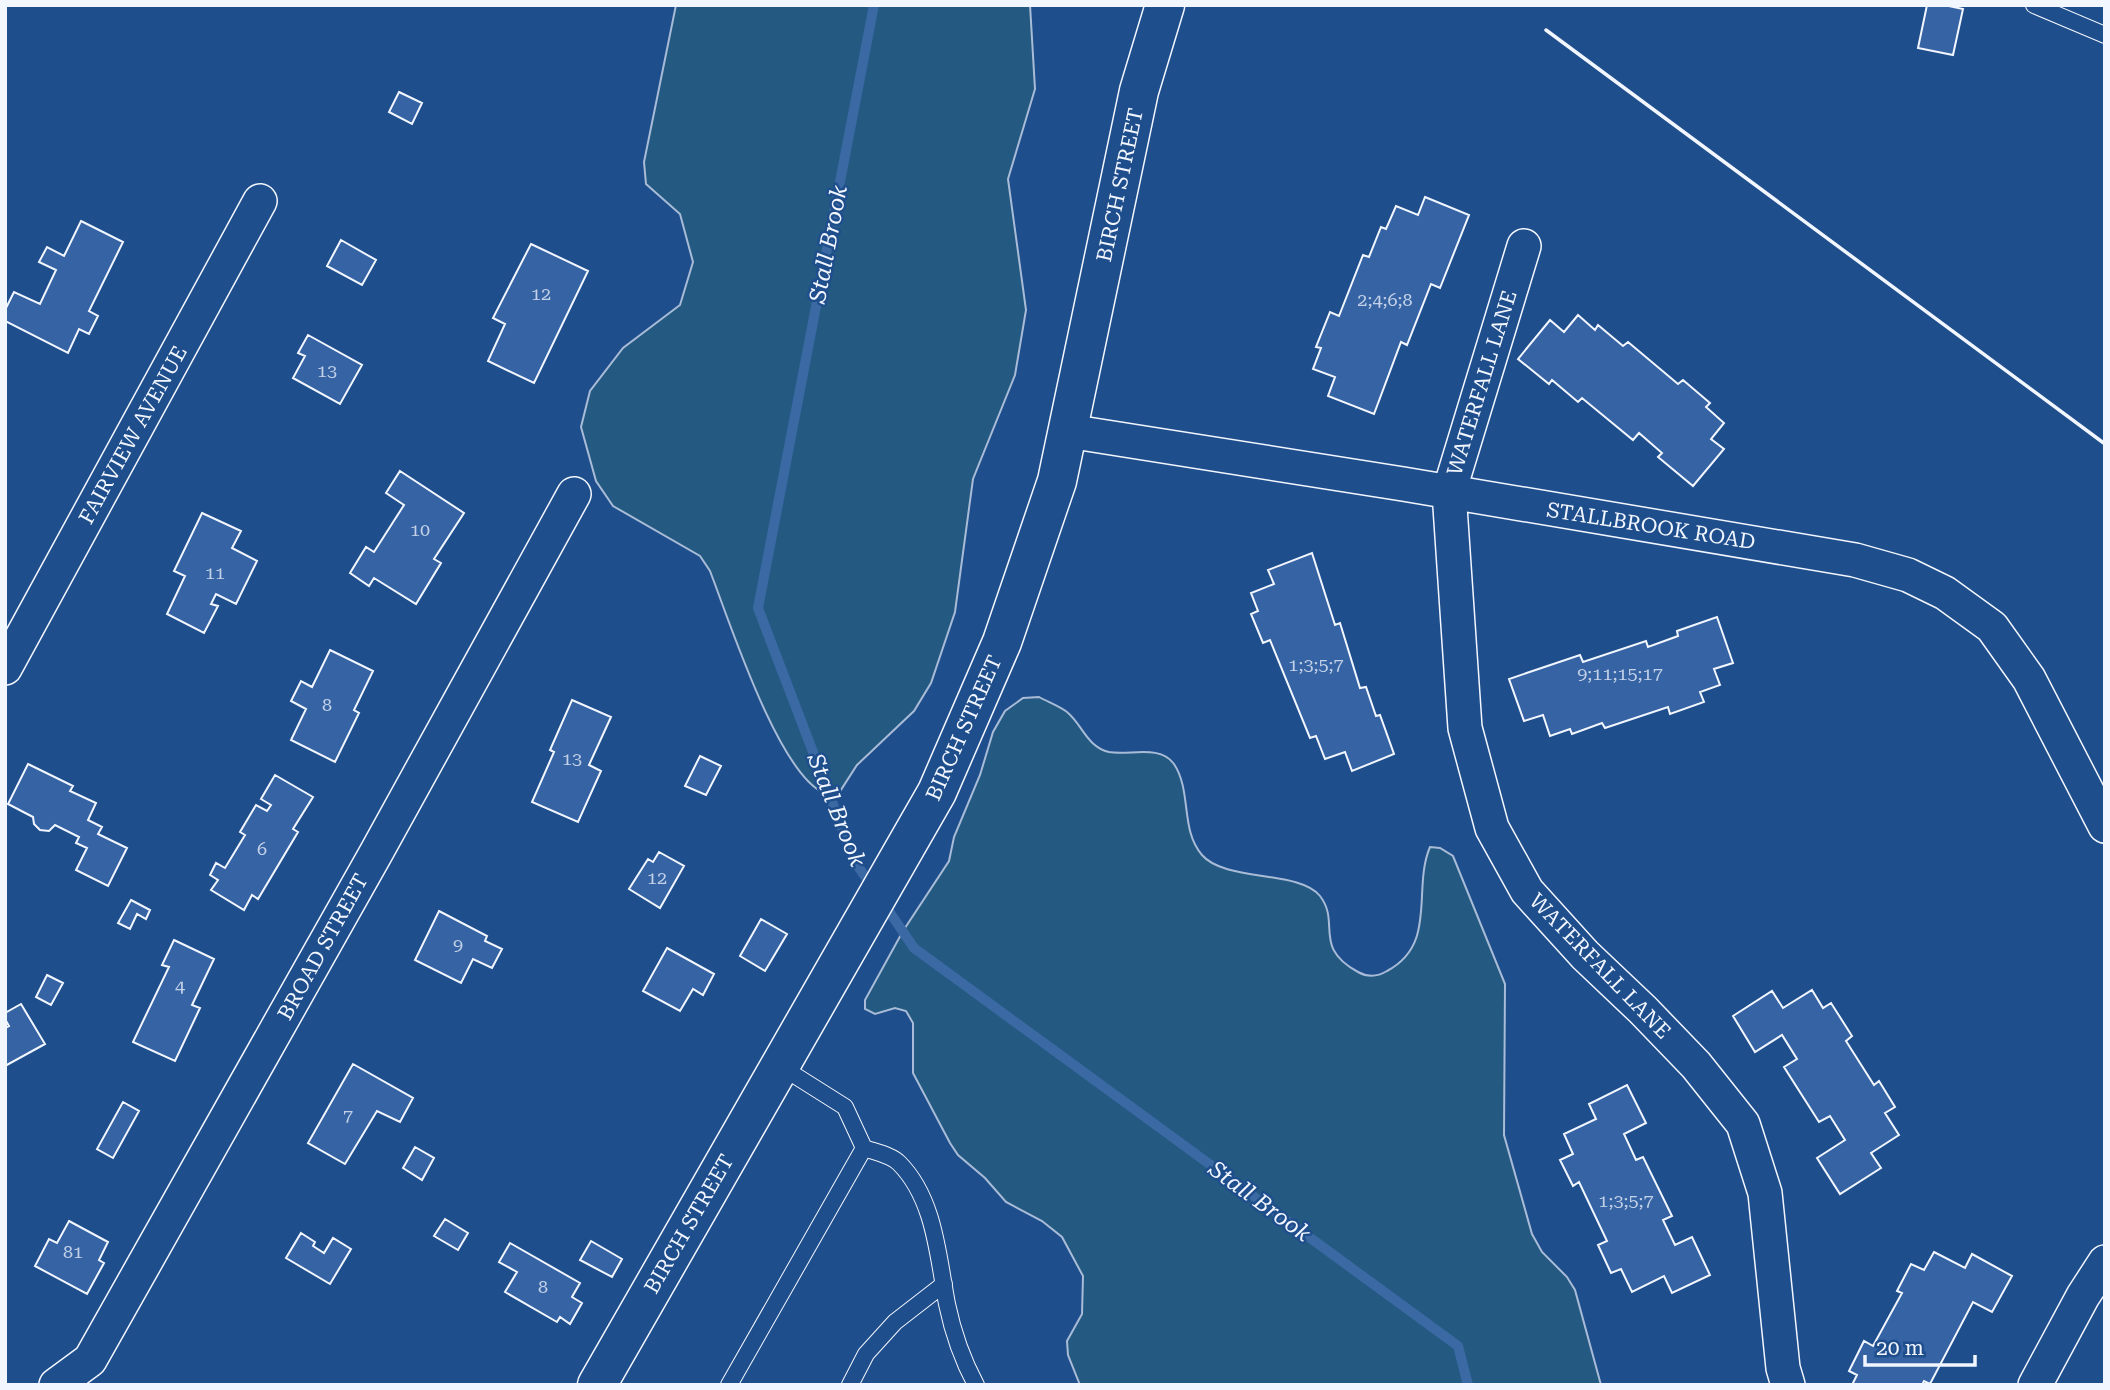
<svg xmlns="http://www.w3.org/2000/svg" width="2110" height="1390" viewBox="0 0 2110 1390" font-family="'Roboto Serif',serif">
  <rect width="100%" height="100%" fill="#1f4e8c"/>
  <path fill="#245a82" stroke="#a8bbd7" stroke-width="2" d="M676 5H1030L1035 89 1008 179 1026 310 1015 375 973 479 955 612 931 683 914 711 857 765 837 796C833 795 826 795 822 792 777 769 729 620 710 571L700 556 613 506 596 481 581 427 590 391 623 348 680 305 693 262 680 214 646 184 644 162Z
    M1039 697C1048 702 1059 706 1067 712 1082 724 1087 747 1109 752 1129 756 1160 744 1174 764 1192 791 1180 830 1202 855 1225 882 1300 870 1320 896 1341 923 1312 947 1358 972 1367 977 1377 977 1387 971 1438 944 1412 889 1430 847L1440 848 1453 856 1505 984 1504 1135 1532 1234 1542 1252 1567 1277 1575 1290 1601 1385H1080L1068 1355 1067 1341 1082 1314 1083 1276 1062 1237 1042 1221 1006 1202 985 1178 958 1155 950 1143 913 1073V1023L906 1011 895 1008 875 1014 865 1009V1000L903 931 949 861 954 837 980 775 993 732 1005 711 1023 698Z"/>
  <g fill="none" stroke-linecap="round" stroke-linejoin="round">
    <path stroke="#3b69a3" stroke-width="10" d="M873 888 855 862 758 608 874 5
      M882 901 914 948 1458 1346 1468 1385"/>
  </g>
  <path fill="#3563a3" stroke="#f2f6ff" stroke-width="2" d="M1927 5H1944L1963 9 1953 55 1918 48Z
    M399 92 422 103 412 124 389 112Z
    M1425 197 1469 215 1440 288 1431 284 1407 345 1401 342 1374 414 1328 396 1335 377 1313 369 1321 348 1316 347 1330 312 1339 316 1363 255 1369 257 1381 227 1386 229 1396 206 1418 215Z
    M81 221 123 242 89 311 98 316 89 334 79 329 68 353 5 321V310L14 292 40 304 56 270 39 262 47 247 64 256Z
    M341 240 376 260 362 285 327 266Z
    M531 244 588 271 534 383 488 361 505 324 493 318Z
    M1578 315 1595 330 1598 325 1623 346 1628 342 1678 384 1683 380 1710 403 1706 407 1724 423 1711 439 1724 449 1693 486 1658 457 1662 453 1639 433 1633 440 1582 398 1578 402 1552 380 1549 384 1518 359 1550 320 1564 332Z
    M308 335 362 365 340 404 293 378 305 356 298 353Z
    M400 471 464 513 434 559 441 563 416 604 374 578 369 586 350 573 366 547 374 552 404 505 386 493Z
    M202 513 241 531 232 548 257 561 236 604 216 594 211 604 218 606 204 633 167 614 185 576 174 571Z
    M1312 553 1335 625 1340 623 1360 688 1366 687 1376 716 1380 715 1394 754 1352 771 1345 752 1325 759 1316 736 1310 738 1270 640 1263 643 1251 614 1258 611 1251 593 1274 584 1268 570Z
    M1717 617 1733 663 1714 669 1720 685 1700 692 1704 702 1670 714 1668 707 1605 728 1602 723 1572 734 1570 729 1550 736 1543 715 1524 721 1509 679 1580 655 1583 662 1646 641 1648 647 1678 636 1677 631Z
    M330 650 373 671 354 710 359 713 335 762 291 740 306 709 291 701 301 681 312 687Z
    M572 700 611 717 589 765 601 771 578 822 532 802 554 752 550 750Z
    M700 756 721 766 706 795 685 786Z
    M28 764 73 786 70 791 96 803 88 820 102 827 98 834 127 848 108 886 76 870 87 848 76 843 79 837 55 825 49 831 40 830 34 824 33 817 8 804Z
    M275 775 313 797 293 829 298 832 258 899 252 895 244 910 211 890 218 880 210 875 216 863 225 868 245 835 240 832 256 805 267 811 271 805 261 799Z
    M659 852 684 866 660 908 629 889 648 859 653 862Z
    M131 900 150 910 146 919 137 914 130 929 118 923Z
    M439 911 487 936 485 941 502 949 492 968 473 959 461 983 415 960Z
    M761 919 787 934 765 971 740 956Z
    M174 940 214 959 192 1005 200 1008 175 1061 133 1042 169 967 162 965Z
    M667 948 714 974 703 995 693 989 680 1011 643 991Z
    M47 975 63 983 51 1005 36 997Z
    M1812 990 1823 1008 1831 1003 1852 1036 1846 1041 1874 1085 1879 1081 1895 1107 1885 1113 1899 1135 1871 1153 1881 1168 1840 1194 1817 1158 1845 1140 1830 1116 1819 1122 1784 1067 1797 1059 1782 1035 1755 1052 1733 1016 1772 991 1783 1008Z
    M21 1004 45 1044 5 1066V1028L9 1026 5 1019V1013Z
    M353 1064 413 1098 400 1122 377 1111 345 1164 308 1143Z
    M1627 1085 1646 1123 1624 1134 1636 1160 1643 1157 1672 1216 1663 1220 1675 1245 1692 1237 1710 1275 1672 1293 1664 1276 1632 1292 1621 1269 1611 1273 1598 1245 1607 1241 1579 1182 1573 1186 1560 1160 1573 1154 1564 1134 1596 1119 1589 1104Z
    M123 1102 139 1111 113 1158 97 1149Z
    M415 1147 434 1158 422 1180 403 1168Z
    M445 1219 468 1233 458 1250 434 1236Z
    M69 1221 108 1242 99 1260 104 1263 87 1294 35 1266 49 1239 57 1243Z
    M301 1233 315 1242 313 1246 324 1253 333 1238 351 1249 330 1284 286 1258Z
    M591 1241 622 1259 612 1277 580 1260Z
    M510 1243 580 1283 572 1297 582 1303 570 1324 560 1317 557 1322 505 1292 517 1272 499 1262Z
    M1934 1252 1965 1268 1972 1254 2012 1276 1992 1312 1973 1302 1930 1384 1924 1381 1922 1385H1852L1857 1375 1849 1371 1864 1341 1873 1346 1902 1293 1897 1291 1911 1264 1924 1270Z"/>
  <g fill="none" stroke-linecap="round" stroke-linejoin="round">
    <defs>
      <path id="lane" d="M2034 5 2105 35
        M864 1148C875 1152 891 1155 899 1163 935 1199 938 1257 947 1304 953 1333 962 1359 976 1385
        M729 1385 864 1148 845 1107 780 1066
        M850 1385 866 1354 895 1322 944 1284"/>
      <path id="street" d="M1524 246 1449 492 1465 728 1492 828 1527 891 1585 955 1643 1010 1696 1065 1743 1124 1765 1193 1783 1368 1788 1385
        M1068 431 1403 484 1855 560 1908 575 1945 593 1992 627 2029 679 2105 826
        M5 668 260 201
        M56 1385 90 1360 376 853 574 494
        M2035 1385 2083 1296 2105 1262"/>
      <path id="secondary" d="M597 1385 937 792 1002 642 1057 481 1139 91 1165 5"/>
    </defs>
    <use href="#lane" stroke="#f2f6ff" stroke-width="18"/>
    <use href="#street" stroke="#f2f6ff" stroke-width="36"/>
    <use href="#secondary" stroke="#f2f6ff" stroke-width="41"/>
    <use href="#lane" stroke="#1f4e8c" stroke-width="16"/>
    <use href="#street" stroke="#1f4e8c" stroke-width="33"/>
    <use href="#secondary" stroke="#1f4e8c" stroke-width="38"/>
    <path stroke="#f2f6ff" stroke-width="3.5" d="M1546 30 2105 444"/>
  </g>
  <g text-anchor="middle" stroke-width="5" stroke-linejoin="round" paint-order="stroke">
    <g font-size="18" fill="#c3d1e8">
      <text x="541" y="300">12</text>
      <text x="1385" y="306">2;4;6;8</text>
      <text x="327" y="377">13</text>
      <text x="420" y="536">10</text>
      <text x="215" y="579">11</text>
      <text x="1316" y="671">1;3;5;7</text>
      <text x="1620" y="680">9;11;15;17</text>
      <text x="327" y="711">8</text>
      <text x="572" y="765">13</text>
      <text x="262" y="855">6</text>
      <text x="657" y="884">12</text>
      <text x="458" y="951">9</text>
      <text x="180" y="992">4</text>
      <text x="348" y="1122">7</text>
      <text x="1626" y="1207">1;3;5;7</text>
      <text x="73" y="1258">81</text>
      <text x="543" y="1293">8</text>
    </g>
    <g font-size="21" fill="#f2f6ff" stroke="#1f4e8c">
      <text transform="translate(1120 185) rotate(-78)" y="7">BIRCH STREET</text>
      <text transform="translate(1482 383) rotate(-73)" y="7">WATERFALL LANE</text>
      <text transform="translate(133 435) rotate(-61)" y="7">FAIRVIEW AVENUE</text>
      <text transform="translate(1651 526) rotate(9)" y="7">STALLBROOK ROAD</text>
      <text transform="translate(964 728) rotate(-66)" y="7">BIRCH STREET</text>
      <text transform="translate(323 947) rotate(-61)" y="7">BROAD STREET</text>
      <text transform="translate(1600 966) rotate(46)" y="7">WATERFALL LANE</text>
      <text transform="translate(689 1224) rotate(-60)" y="7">BIRCH STREET</text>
    </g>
    <g font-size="23" font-style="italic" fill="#f2f6ff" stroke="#1f4e8c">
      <text transform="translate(828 244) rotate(-79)" y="8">Stall Brook</text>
      <text transform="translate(837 810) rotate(68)" y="8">Stall Brook</text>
      <text transform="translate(1260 1201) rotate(36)" y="8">Stall Brook</text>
    </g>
  </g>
  <rect width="2110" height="1390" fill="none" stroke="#f2f6ff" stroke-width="14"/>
  <path d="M1865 1355v10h110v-10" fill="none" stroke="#f2f6ff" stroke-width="3.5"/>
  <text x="1876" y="1355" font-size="21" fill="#f2f6ff" stroke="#1f4e8c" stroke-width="5" paint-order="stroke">20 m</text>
</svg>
